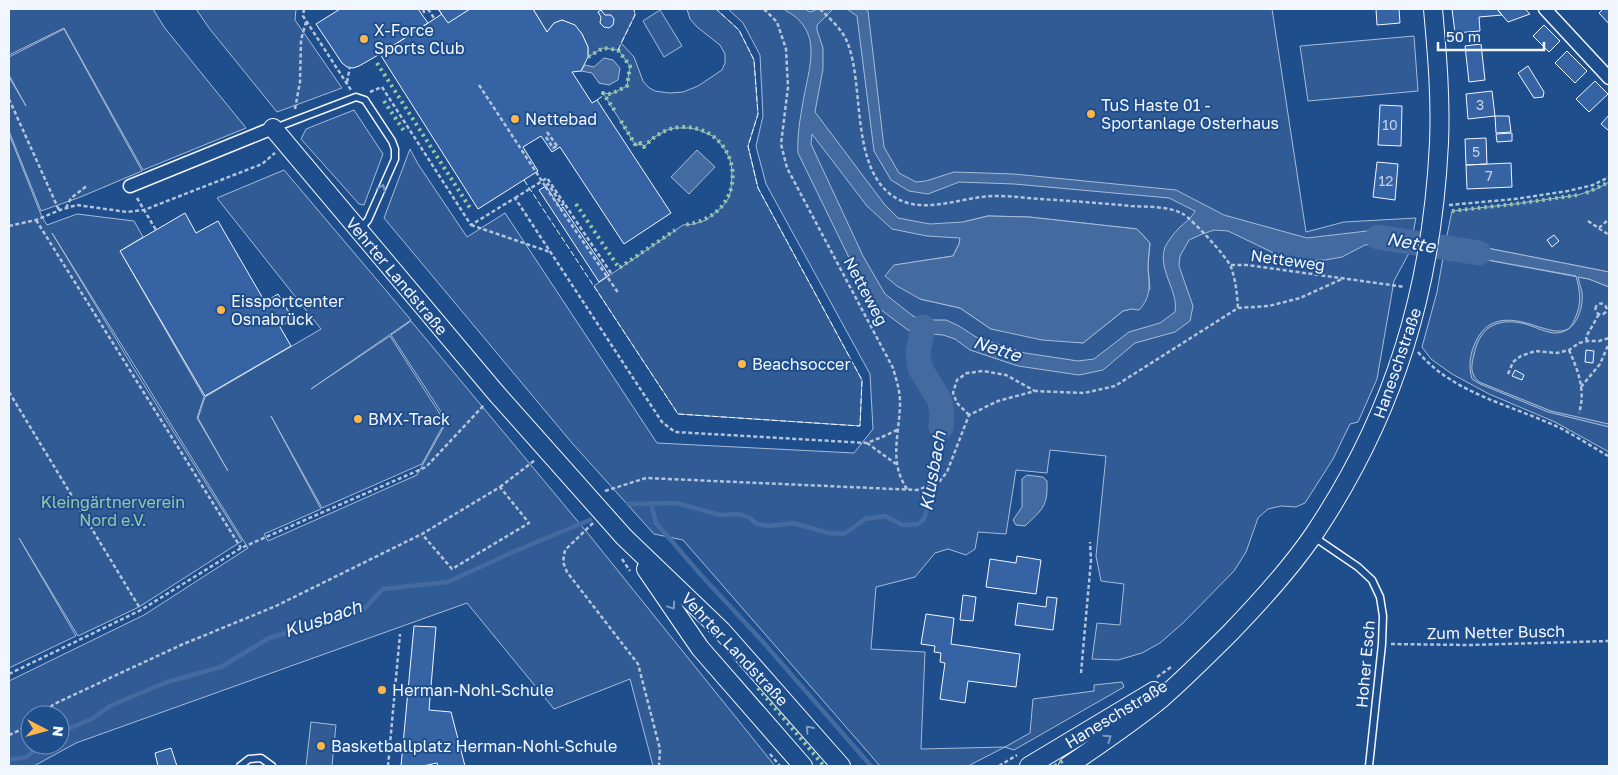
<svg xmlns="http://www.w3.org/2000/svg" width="1618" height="775" viewBox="0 0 1618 775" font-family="'Golos Text',sans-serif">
  <rect width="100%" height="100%" fill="#1f4e8c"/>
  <path fill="#305b95" stroke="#a8bbd7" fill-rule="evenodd" d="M9 9H153L164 27 246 128 143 170 64 28 9 55Z
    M196 9H296L295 20 342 88 277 112 209 28Z
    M533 9H634L635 15 621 43 634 57 643 81 648 87 655 91 669 93 683 92 698 86 722 70 725 63V54L720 45 697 27 690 19 687 9H716L739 30 754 60 758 114 748 146 758 188 862 380 860 426 678 414 594 286 683 225 694 224 706 220 722 207 728 199 731 190 732 170 730 160 726 151 715 137 699 130 690 128H675L667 130 653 138 644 147 641 143 636 146 603 93 611 94 627 86 630 66 618 50 603 48 588 57V47L582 34 575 26 562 20 554 23 547 32Z
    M728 9H1272L1306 232 1344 222 1416 218 1409 253 1394 281 1377 379 1358 422 1350 424 1333 459 1305 503 1296 507 1281 506 1268 509 1258 518 1246 552 1234 571 1183 623 1160 643 1142 653 1118 660 1092 659 1097 623 1120 625 1124 584 1101 581 1096 556 1106 456 1050 450 1047 473 1016 470 1006 534 978 532 975 549 966 555 948 549 935 553 915 577 876 587 871 649 925 652 921 749 1005 747 1030 733 1033 699 1094 691V685L1122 682 1124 687 1014 750 1005 747 968 766H880L683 540 654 534 572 443 384 218 410 149 418 164 467 237 505 213 657 443 854 453 873 429 870 374 766 184 756 146 763 116 760 55 743 23ZM988 216 1029 217 1137 229 1150 243 1148 266 1150 289 1131 309 1123 311 1083 343 991 329 960 308 920 299 895 265 953 256 959 244 963 222Z
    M660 10 682 46 664 57 643 21Z
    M64 29 142 171 78 198 41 211 9 131V77L26 106 9 75V57Z
    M1414 36 1418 91 1308 101 1300 46Z
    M354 110 383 154 364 205 359 204 301 139 306 129Z
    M9 134 42 217 47 225 77 214 134 221 143 237 120 251 204 397 197 418 228 471 198 418 205 397 321 329 217 198 284 170 411 320 311 389 390 336 445 422 422 464 322 508 271 416 321 509 264 534 268 541 417 475 447 421 391 335 411 321 590 536 775 766H653L630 679 554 709 467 603 76 743 34 766H9V681L144 615 248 548 52 233 131 364 242 541 139 607 78 636 19 538 76 636 9 668ZM30 715H60V745H30Z
    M1609 182V272L1446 240 1452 211 1514 204 1578 195 1596 189Z
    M1444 252 1589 279 1609 287V452L1555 422 1489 394 1452 374 1431 359 1422 347 1437 292Z
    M311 722 336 725 332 766H306Z"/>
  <path fill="#446ba0" stroke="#a8bbd7" d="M783 9H805L810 12 818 9H833L817 25V30L823 48V69L815 112 885 205 898 218 930 224 963 222 988 216 1029 217 1137 229 1150 243C1149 251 1148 260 1148 268 1149 285 1152 296 1139 310L1131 309 1123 311 1083 343 1042 340 991 329 960 308 920 299 897 286 885 276 894 265 953 256 959 244 960 238 927 236 892 229 867 206 812 134 811 144 863 256 885 294 913 316 922 320H946L959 326 976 337 1025 353 1078 361 1094 359 1129 332 1160 323 1175 312C1179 291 1157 270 1165 247 1168 241 1174 233 1179 228 1184 223 1192 218 1195 211L1169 198 1014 184 959 182 928 194 909 191 891 180 874 151 857 16 847 9H865L868 11 884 147 899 173 916 182 926 181 954 172 1014 174 1176 190 1224 215 1307 238 1367 231 1412 235 1410 249 1375 244 1365 245 1342 257 1325 260 1302 261 1278 255 1228 231 1214 230 1200 235 1189 240 1180 256 1179 266 1193 306 1190 321 1175 332 1135 343 1103 370 1079 375 1018 366 970 350 955 339 943 335 919 333 908 330 876 306 856 272 798 153C797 136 800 119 803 102 809 66 825 30 783 9Z
    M604 58 613 60 620 68 618 80 609 85 599 83 592 73 581 71 585 65 594 67Z
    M697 150 715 167 689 194 671 177Z
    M1446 240 1609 272V287L1589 279 1578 277C1579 282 1581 287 1582 292 1584 310 1575 334 1554 333 1543 332 1532 325 1521 323 1495 318 1479 329 1474 355 1471 366 1470 374 1479 382L1551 411 1609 424V427L1548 412 1480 384 1472 379C1468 366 1470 353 1476 341 1489 314 1514 318 1539 327 1547 329 1557 333 1566 330 1571 328 1573 323 1575 318 1582 304 1580 291 1576 276L1444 252Z
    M1027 475 1043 477 1047 481C1048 506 1043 509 1025 526L1016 525 1013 520 1022 507V479Z"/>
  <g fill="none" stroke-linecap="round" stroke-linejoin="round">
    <path stroke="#446ba0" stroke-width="4.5" d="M651 503 656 523 701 575 763 642 871 766
      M628 504 676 503 720 515 740 514 750 518 757 524 769 526 793 523 829 533 844 534 865 519 885 516 903 525 918 524 924 519 932 493 941 427
      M60 732 92 719 110 706 167 682 221 667 269 638 364 609 383 589 448 582 513 552 590 520
      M9 760 26 757 41 745"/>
    <path stroke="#446ba0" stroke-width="25" d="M1378 237 1479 253
      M923 327 918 353 920 368 940 401 942 414 941 427"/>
  </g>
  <path fill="#3563a3" stroke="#f2f6ff" d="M340 9H418L428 23 380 54 359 66 353 68 347 67 342 63 316 24Z
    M438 9H470L448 23Z
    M438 9H533L547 32 554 23 562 20 575 25 582 34 588 47V57L581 71 572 72 592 103 597 100 671 213 624 244 560 147 552 152 541 136 523 147 538 171 478 209 380 54 442 14Z
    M1376 9H1399L1400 23 1377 25Z
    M1452 9H1497L1502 15 1479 17 1480 31 1455 33Z
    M1497 9H1525L1530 14 1508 22Z
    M1603 9H1609V24L1599 13Z
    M601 10 605 15H611L614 19 613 25 609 28 604 27 600 23 601 17 598 12Z
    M1544 25 1560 41 1549 52 1533 36Z
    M1481 44 1485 80 1469 82 1465 46Z
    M1567 51 1587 71 1575 83 1555 63Z
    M1528 66 1544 92 1543 97 1534 98 1518 73Z
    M1595 81 1608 94 1589 112 1576 99Z
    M1492 91 1495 116 1468 119 1466 94Z
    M1380 105 1402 106 1401 146 1378 145Z
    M1609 115V131L1601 124Z
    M1495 116H1509L1511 132 1496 133Z
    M1512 133V141L1497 142 1496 134Z
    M1486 138 1487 164 1466 165 1465 139Z
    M1377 162 1398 164 1395 200 1373 197Z
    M1511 163 1512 187 1467 189 1466 165Z
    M546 186 561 209 563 207 609 275 599 282 539 190Z
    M185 213 196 233 218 221 265 302 278 294 293 319 280 327 291 346 205 396 120 251Z
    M1554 235 1559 241 1552 247 1547 240Z
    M1586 350 1594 351 1593 363 1585 362Z
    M1515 370 1524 375 1522 380 1512 376Z
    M1017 556 1041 560 1036 594 986 587 990 559 1016 563Z
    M963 595 976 597 973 621 960 620Z
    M1047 597 1057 598 1053 630 1015 625 1018 603 1046 607Z
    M926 614 954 618 951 644 1020 654 1016 687 968 681 965 703 940 699 945 663 940 662 941 653 934 652 935 646 921 644Z
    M414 626 436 627 429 710 451 712 465 766H438L437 763 423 766H401Z
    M171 748 177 766H158L155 753Z"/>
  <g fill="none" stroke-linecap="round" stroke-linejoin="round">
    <defs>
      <path id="lane" d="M275 128 356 97 365 100 392 141 395 149V159L368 220 360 229
        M1314 537 1358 567 1372 580 1380 597 1383 616 1382 644 1369 766
        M240 766 249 759 261 758 272 766"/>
      <path id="street" d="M1545 9 1609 78
        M130 186 273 128"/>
      <path id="secondary" d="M273 128 496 393 624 537 722 631 841 766
        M646 569 700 648 803 766
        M1029 766 1154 691
        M1068 766C1100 744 1133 722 1162 698 1186 677 1208 655 1230 633 1260 602 1290 569 1314 534 1395 413 1432 288 1439 143 1441 98 1437 53 1433 9"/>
    </defs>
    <use href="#lane" stroke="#f2f6ff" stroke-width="9"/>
    <use href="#street" stroke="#f2f6ff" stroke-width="15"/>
    <use href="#secondary" stroke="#f2f6ff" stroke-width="20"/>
    <path stroke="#b3c4dc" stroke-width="2.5" stroke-dasharray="4 2.5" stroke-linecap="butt" d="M304 9 303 16 351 90
      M423 9 424 12 428 9
      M428 9 434 18
      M764 9 777 22 786 49 788 87 781 144 787 168 893 368C896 379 900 390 900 402 900 433 888 461 907 489
      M820 9C830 19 843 30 848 44 864 86 851 163 890 194 921 218 960 196 996 196 1011 196 1026 198 1041 199 1071 201 1101 203 1131 206 1148 207 1169 206 1183 214 1193 220 1227 257 1231 267 1236 281 1237 294 1238 308
      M347 82 350 67
      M479 85 536 172
      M370 92 382 87 471 225 515 198 662 422 675 432 867 443 882 437 897 430
      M9 99 58 208 60 210
      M295 109 300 82 301 40 306 22
      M547 132 557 146
      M546 137 553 148 557 146
      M137 198 156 230
      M515 198 547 178 564 203
      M1449 205 1515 199 1568 191 1593 185 1609 177
      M66 208 71 198 88 185
      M36 220 241 548
      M1588 221 1609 235
      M471 225 550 252
      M9 226 36 220 60 210 77 205 127 212 144 210 262 164 275 153
      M1599 228 1609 219
      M1231 265H1247L1405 287
      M611 273 564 203 562 205 548 184 545 186 619 294
      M1595.5 309a5.5 5.5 0 1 1 11 0a5.5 5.5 0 1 1-11 0Z
      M1587 341 1586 337 1599 314
      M1569 350C1578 370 1586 391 1579 413
      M1418 352C1455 395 1513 405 1562 429 1577 437 1593 447 1608 456L1609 459
      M1508 374 1513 362 1521 356 1535 351 1557 353 1569 350 1579 343 1588 341H1599L1609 338
      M1581 387 1600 364 1609 343
      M9 392 141 610
      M969 415 957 403 953 393 957 380 967 373 983 371 1006 375 1035 391
      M867 443 896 464
      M500 487 535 460
      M605 491 646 478 917 490 939 482 947 472 969 415 998 401 1035 391 1084 393 1115 386 1238 308 1269 306 1300 298 1342 279
      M593 523 565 550 563 562 567 572 638 664 660 749 659 766
      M622 559 630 571
      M1391 644 1469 645 1609 641
      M1081 673 1091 560 1090 542
      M9 674 141 610 241 548 426 467 485 404
      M1157 677 1171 667
      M40 715 54 704 181 645 276 606 422 534 500 487 529 523 452 569 422 534
      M9 735 22 729 30 723
      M770 754 780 766
      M388 766 400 634
      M999 766 1017 755"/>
    <use href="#lane" stroke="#1f4e8c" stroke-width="6"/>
    <use href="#street" stroke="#1f4e8c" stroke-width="12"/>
    <use href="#secondary" stroke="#1f4e8c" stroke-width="18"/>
    <path stroke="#b3c4dc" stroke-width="2.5" stroke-dasharray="4 2.5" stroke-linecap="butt" d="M536 172 545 186"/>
    <path stroke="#97c8a6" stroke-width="4" stroke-dasharray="2.5 4" stroke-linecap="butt" d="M588 57 603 48 618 50 630 66 627 86 611 94 603 93 615 111
      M377 63 470 208
      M384 101 404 131
      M621 121 636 146 641 143 644 147C655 135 667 127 684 127 744 128 754 217 683 225
      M1586 193 1609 182
      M576 204 619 268 675 230
      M1452 211 1514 204 1578 195
      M758 688 824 766
      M1055 766 1064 760"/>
    <path stroke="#f2f6ff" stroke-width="1" stroke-dasharray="6 2.5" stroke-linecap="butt" d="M618 50 635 15 634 9
      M597 100 604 95
      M524 180 678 414 860 426 862 380 758 188 748 146 758 114 754 60 739 30 716 9"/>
  </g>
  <defs><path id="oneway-chevron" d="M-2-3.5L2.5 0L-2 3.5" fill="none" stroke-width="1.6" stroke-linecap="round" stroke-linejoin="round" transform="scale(1.25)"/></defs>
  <g stroke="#7e9ac0">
    <use href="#oneway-chevron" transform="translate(382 188) rotate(-67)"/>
    <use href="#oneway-chevron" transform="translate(672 606) rotate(56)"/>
    <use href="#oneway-chevron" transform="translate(809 729) rotate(-131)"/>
    <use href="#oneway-chevron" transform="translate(1108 738) rotate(-35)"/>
  </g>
  <g fill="#ffb74d" stroke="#1f4e8c" stroke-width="2">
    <circle cx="364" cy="39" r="5"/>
    <circle cx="1091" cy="114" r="5"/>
    <circle cx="515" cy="119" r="5"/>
    <circle cx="221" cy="310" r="5"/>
    <circle cx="742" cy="364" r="5"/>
    <circle cx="358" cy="419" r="5"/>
    <circle cx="382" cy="690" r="5"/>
    <circle cx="321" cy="746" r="5"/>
  </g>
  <g text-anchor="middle" stroke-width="4" stroke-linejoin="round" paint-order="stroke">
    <g font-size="14" fill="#c3d1e8">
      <text x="1480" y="110">3</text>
      <text x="1390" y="130">10</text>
      <text x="1476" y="157">5</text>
      <text x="1489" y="181">7</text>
      <text x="1386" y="186">12</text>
    </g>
    <g font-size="16" fill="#f2f6ff" stroke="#1f4e8c" text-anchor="start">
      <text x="374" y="36">X-Force<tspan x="374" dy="18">Sports Club</tspan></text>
      <text x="1101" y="111">TuS Haste 01 -<tspan x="1101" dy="18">Sportanlage Osterhaus</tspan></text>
      <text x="525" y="125">Nettebad</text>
      <text x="231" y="307">Eissportcenter<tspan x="231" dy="18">Osnabrück</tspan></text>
      <text x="752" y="370">Beachsoccer</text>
      <text x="368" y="425">BMX-Track</text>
      <text x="392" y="696">Herman-Nohl-Schule</text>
      <text x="331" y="752">Basketballplatz Herman-Nohl-Schule</text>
    </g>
    <g font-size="16" fill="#f2f6ff" stroke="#1f4e8c">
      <text transform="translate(1288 260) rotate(8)" y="6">Netteweg</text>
      <text transform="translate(397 276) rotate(50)" y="6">Vehrter Landstraße</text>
      <text transform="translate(866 291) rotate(62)" y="6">Netteweg</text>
      <text transform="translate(1397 363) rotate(-71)" y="6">Haneschstraße</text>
      <text transform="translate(1496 632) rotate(-1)" y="6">Zum Netter Busch</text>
      <text transform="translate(735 649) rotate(47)" y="6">Vehrter Landstraße</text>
      <text transform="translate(1365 664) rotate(-85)" y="6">Hoher Esch</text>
      <text transform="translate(1116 714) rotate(-31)" y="6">Haneschstraße</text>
    </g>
    <g font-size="16" fill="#97c8a6" stroke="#1f4e8c">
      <text x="113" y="508">Kleingärtnerverein<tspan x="113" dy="18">Nord e.V.</tspan></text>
    </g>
    <g font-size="18" font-style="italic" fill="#f2f6ff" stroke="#1f4e8c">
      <text transform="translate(1411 243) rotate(10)" y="6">Nette</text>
      <text transform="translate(997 349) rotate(18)" y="6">Nette</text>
      <text transform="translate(933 471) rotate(-80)" y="6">Klusbach</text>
      <text transform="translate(323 619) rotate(-19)" y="6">Klusbach</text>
    </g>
  </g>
  <rect width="1618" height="775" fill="none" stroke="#f2f6ff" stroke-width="20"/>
  <g transform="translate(45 730) rotate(96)"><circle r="24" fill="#1f4e8c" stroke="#7391ba"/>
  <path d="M0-4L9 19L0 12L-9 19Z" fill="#ffb74d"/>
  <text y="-8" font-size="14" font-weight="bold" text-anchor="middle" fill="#f2f6ff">N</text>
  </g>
  <path d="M1438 42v8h106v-8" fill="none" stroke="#f2f6ff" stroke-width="2.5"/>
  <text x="1446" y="42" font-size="15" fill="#f2f6ff" stroke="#1f4e8c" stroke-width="4" paint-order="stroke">50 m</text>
</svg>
